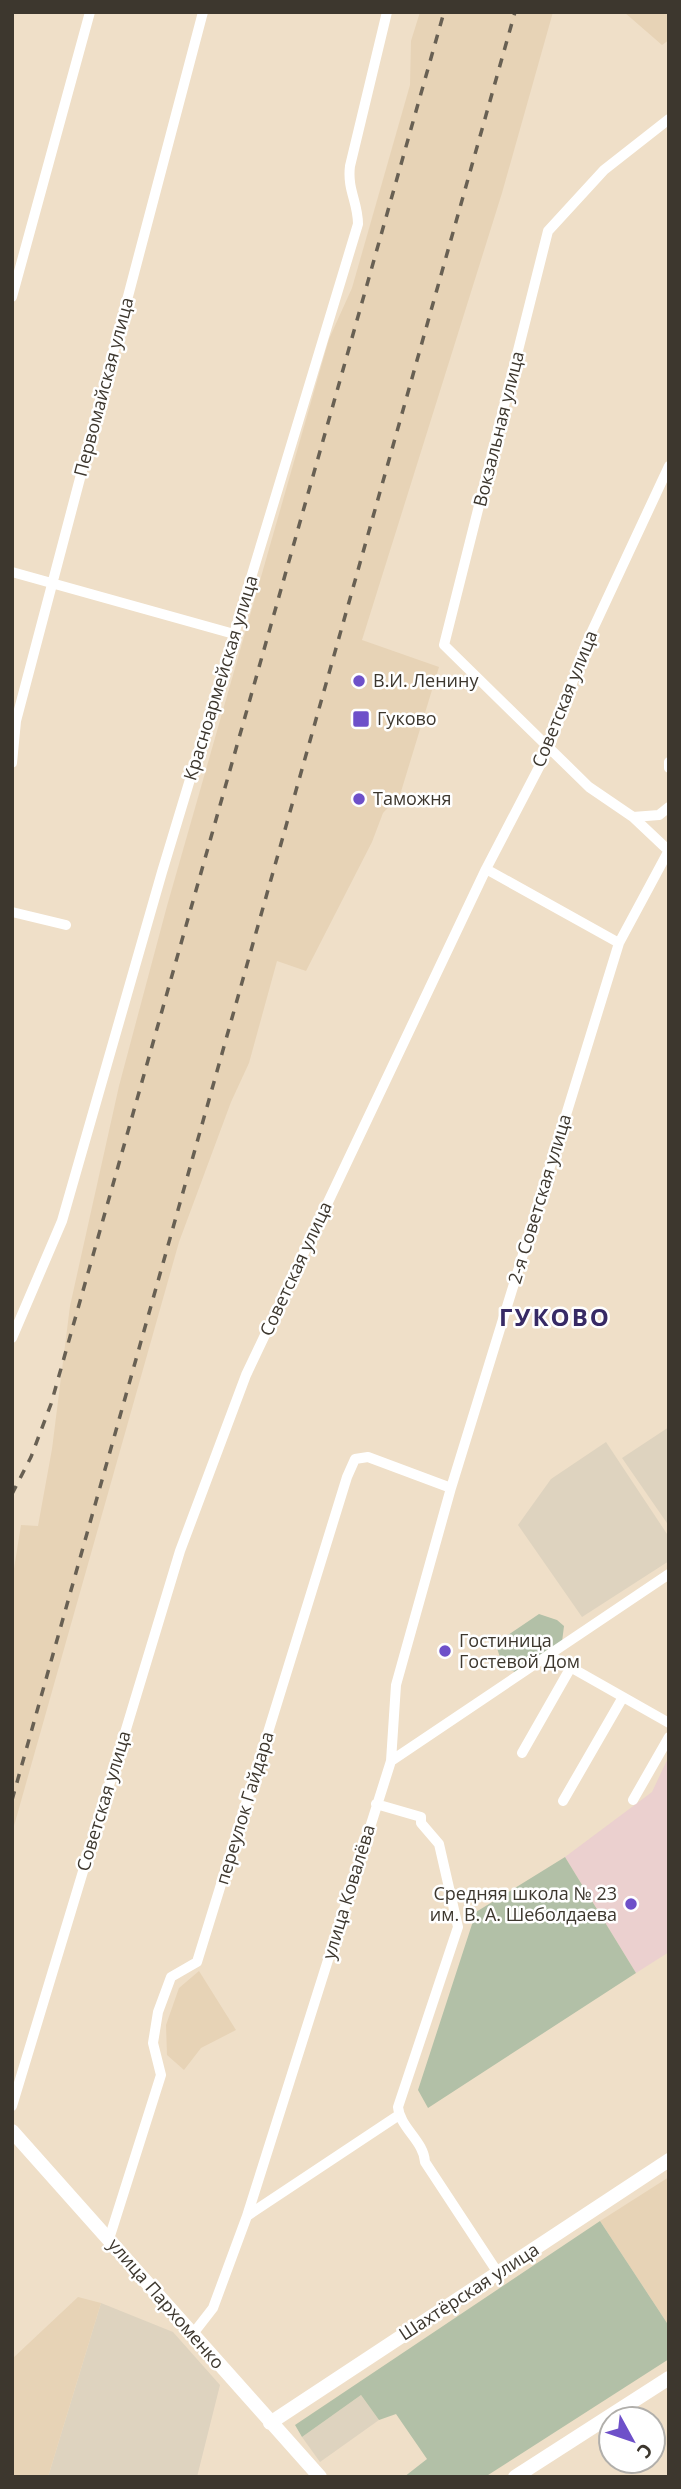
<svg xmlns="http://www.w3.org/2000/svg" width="681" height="2489" viewBox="0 0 681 2489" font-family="'Open Sans',sans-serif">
  <rect width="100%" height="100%" fill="#efdfc8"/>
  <path fill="#ded3bf" d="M669 1427V1526L622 1458Z
    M606 1442 669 1537V1561L582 1617 518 1525 551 1479Z
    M101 2303 173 2332 220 2385 197 2477H48Z
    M361 2395 379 2420 320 2462 302 2437Z"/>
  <path fill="#e7d3b6" d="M420 12H553L502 193 362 640 439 667 400 795 383 813 372 842 306 971 277 961 249 1063 231 1102 179 1242 12 1833V1581L21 1525 38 1526 52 1449 70 1306 119 1086 167 906 329 339 352 288 410 85 411 41Z
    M624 12H669V40L662 45Z
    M199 1971 236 2030 201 2048 184 2070 167 2055 166 2025 179 1988Z
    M669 2177V2326L600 2221Z
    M78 2297 101 2303 48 2477H12V2359Z"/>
  <path fill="#ebd0cf" d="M669 1756V1952L636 1973 565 1857 652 1792Z"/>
  <path fill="#b2c0a7" d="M539 1614 557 1620 564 1626 562 1642 515 1672 503 1667 497 1648 499 1641Z
    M565 1857 636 1973 428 2108 418 2090 476 1912Z
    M600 2221 669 2326V2359L485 2477H404L427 2459 396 2414 379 2420 361 2395 302 2437 295 2425Z"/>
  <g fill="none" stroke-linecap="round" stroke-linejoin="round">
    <path stroke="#fff" stroke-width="10" d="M669 119 604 170 548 231 444 645 589 787 633 817 669 851
      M12 297 90 12
      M12 572 234 634
      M669 762V768
      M12 763 16 721 203 12
      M633 817 659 815 669 807
      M486 869 619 943
      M12 912 66 925
      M12 1338 62 1221 162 872 358 224C358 202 347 190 350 166L387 12
      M549 1655 669 1723
      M522 1753 571 1667
      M391 1761 396 1685 451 1488 619 943 669 850
      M633 1800 669 1737
      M563 1801 623 1697
      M376 1804 421 1817V1823L439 1844 458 1927 398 2107C400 2128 424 2141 425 2162L498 2273
      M12 2106 180 1551 246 1375 486 869 549 748 586 644 669 466
      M247 2216 399 2115
      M109 2239 161 2075 153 2043 158 2012 171 1977 197 1962 347 1477 355 1459 368 1457 451 1488
      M192 2335 213 2308 247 2216 391 1761 669 1574"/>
    <path stroke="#fff" stroke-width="14" d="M12 2131 320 2477
      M270 2423 669 2160
      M515 2477 669 2378"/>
    <path stroke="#686053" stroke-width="3.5" stroke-dasharray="9 9" stroke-linecap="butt" d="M12 1494 31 1457 51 1404 444 12
      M12 1800 515 12"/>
  </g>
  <g fill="#6e50c9" stroke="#fff" stroke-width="2.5">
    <circle cx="359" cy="681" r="7"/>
    <rect x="352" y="710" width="18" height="18" rx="3.5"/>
    <circle cx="359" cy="799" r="7"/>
    <circle cx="445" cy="1651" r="7"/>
    <circle cx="631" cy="1904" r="7"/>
  </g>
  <g text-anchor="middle" stroke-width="5" stroke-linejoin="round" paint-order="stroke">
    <g font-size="18" fill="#3d372e" stroke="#fff">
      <text transform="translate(104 387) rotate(-75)" y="6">Первомайская улица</text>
      <text transform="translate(499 429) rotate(-76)" y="6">Вокзальная улица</text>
      <text transform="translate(221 678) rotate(-73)" y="6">Красноармейская улица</text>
      <text transform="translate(565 699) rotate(-68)" y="6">Советская улица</text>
      <text transform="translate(540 1199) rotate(-73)" y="6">2-я Советская улица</text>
      <text transform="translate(296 1269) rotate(-65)" y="6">Советская улица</text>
      <text transform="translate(104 1801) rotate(-73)" y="6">Советская улица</text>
      <text transform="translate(245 1808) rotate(-73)" y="6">переулок Гайдара</text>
      <text transform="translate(349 1892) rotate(-73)" y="6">улица Ковалёва</text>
      <text transform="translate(469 2292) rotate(-33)" y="6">Шахтёрская улица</text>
      <text transform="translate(166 2304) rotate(49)" y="6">улица Пархоменко</text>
    </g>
    <g font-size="18" fill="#3d372e" stroke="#fff" text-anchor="start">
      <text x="373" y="687">В.И. Ленину</text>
      <text x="377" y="725">Гуково</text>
      <text x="373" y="805">Таможня</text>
      <text x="459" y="1647">Гостиница<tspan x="459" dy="21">Гостевой Дом</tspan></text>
      <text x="617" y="1900" text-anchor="end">Средняя школа № 23<tspan x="617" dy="21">им. В. А. Шеболдаева</tspan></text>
    </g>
    <g font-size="24" font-weight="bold" letter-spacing="2" fill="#372a65" stroke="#fff">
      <text x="555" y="1326">ГУКОВО</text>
    </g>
  </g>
  <rect width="681" height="2489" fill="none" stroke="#3d372e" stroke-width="28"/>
  <g transform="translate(632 2440) rotate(130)"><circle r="33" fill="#ffffff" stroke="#b1afab" stroke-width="2"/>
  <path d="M0-5L12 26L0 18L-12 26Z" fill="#6e50c9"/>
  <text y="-10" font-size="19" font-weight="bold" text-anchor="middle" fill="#3d372e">С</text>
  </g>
</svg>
